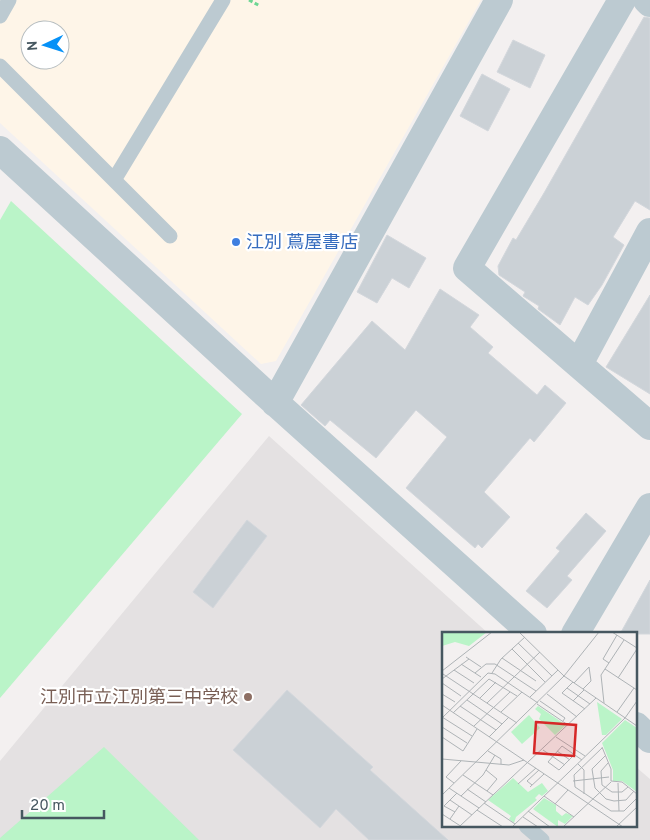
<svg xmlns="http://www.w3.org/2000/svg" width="650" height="840" viewBox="0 0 650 840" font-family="Overpass,'Noto Sans JP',sans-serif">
  <rect width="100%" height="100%" fill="#f3f0f0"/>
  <path fill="#fef5e8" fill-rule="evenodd" d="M0 0H481L276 361 261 364 0 123ZM30 30H60V60H30Z"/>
  <path fill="#e4e1e2" d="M269 436 489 634H444V826H636V767L650 779V840H0V761Z"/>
  <path fill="#baf4c8" d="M11 201 242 414 0 698V220Z
    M104 747 199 840H0V838Z"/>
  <path fill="#cbd1d6" stroke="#d3d7dc" d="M644 17 650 18V210L635 201 613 237 624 245 602 285 588 305 575 297 560 325 538 309 539 306 523 296 525 292 499 275 498 266 513 238 516 240 544 193Z
    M513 40 545 55 530 88 497 72Z
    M482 74 510 89 488 131 460 116Z
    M387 235 426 258 409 288 392 278 377 303 357 292Z
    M440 289 479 315 470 327 493 347 488 353 537 395 545 385 566 403 534 442 530 438 484 492 510 517 482 548 478 544 475 548 406 488 447 437 416 410 376 458 330 420 325 426 301 405 372 321 405 350Z
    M650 295V394L606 367Z
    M586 513 606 531 567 576 572 580 547 608 526 591 560 551 556 548Z
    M247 520 267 536 213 608 193 592Z
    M650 580V634H620Z
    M287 690 373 767 370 770 448 840H369L336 809 320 828 233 750Z"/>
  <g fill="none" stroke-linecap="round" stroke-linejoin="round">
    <path stroke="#6ed694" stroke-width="3" stroke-dasharray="4 2.5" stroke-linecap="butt" d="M249 0 260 6"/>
    <path stroke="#bccad1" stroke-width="15" d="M0 16 9 0
      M0 66 170 236
      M114 180 223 0
      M526 826 542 840"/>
    <path stroke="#bccad1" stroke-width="28" d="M622 0 467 268 650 426
      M647 0 650 3
      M0 150 268 396 533 634
      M579 364 650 232
      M275 403 499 0
      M575 634 650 507
      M636 726 650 739"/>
  </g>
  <circle fill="#3f7fe0" stroke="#fff" stroke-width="2" cx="236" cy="242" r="5"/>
  <circle fill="#8d6e63" stroke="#fff" stroke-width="2" cx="248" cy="697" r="5"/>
  <g text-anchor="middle" stroke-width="4.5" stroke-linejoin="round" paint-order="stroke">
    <g font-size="18" fill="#366cbe" stroke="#fff" text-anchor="start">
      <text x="246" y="248">江別 蔦屋書店</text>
    </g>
    <g font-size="18" fill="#785e54" stroke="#fff" text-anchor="end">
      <text x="238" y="703">江別市立江別第三中学校</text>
    </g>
  </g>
  <g transform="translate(442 632)">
    <rect width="195" height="195" fill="#f3f0f0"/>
    <path d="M0 0H45L27 14 13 10 0 14ZM155 70 180 87 164 103H160ZM96 74 124 93 113 103 97 87 99 82 93 77ZM87 83 98 96 80 112 69 100ZM183 88 195 96V160L180 149H171V138L160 111ZM71 146 86 160 100 151 106 159 100 164 97 162 93 166 95 168 74 185 72 191 67 187 69 184 46 168ZM102 166 114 173V179L120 184 124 181 131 184 123 192 116 188V195L91 177Z" fill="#baf4c8"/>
    <path fill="none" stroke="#aeb3b6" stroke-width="1" d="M77 0 122 44 195 94M170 0 195 16M76 11 110 44M70 17 103 50M24 25 39 35M60 26 94 49M167 31 161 27 175 3M19 32 39 45M163 37 195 58M12 38 32 51M0 39 50 0M33 41 44 32H53L94 59M50 41 59 27 83 5M1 42 75 91M176 46 195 17M0 47 27 27M131 50 120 61 143 77M0 51 19 64M132 51 147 35 149 49 141 57M125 56 148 72M0 62 13 70M105 62 135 85M88 65 116 38M38 66 54 50M25 68 60 92M98 69 123 86 121 89M131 69 142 58M45 71 98 20M162 71 159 43 182 8M95 72 126 93M0 73 181 195M18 74 54 98M59 80 80 60M175 80 192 56M11 81 47 47 75 64M0 85 30 104M0 86 46 41 53 42 96 71M32 94 68 60M0 95 25 111M0 105 21 119 35 97M47 105 67 85M114 105 143 124M160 115 169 137V149L180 150 195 162M160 116 132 143 133 155 169 179H182L195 166M101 118 123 133M46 119 59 127V132M115 119 128 128M132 123 117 138 106 130 120 114 140 128M163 124 150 137 153 156 164 167 172 169 184 168 192 159M0 127 67 133 82 128M166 131 159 139 160 153 170 160H180L186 155M136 132 142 138V162M44 138 55 147 45 159M21 143 51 163M131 149 167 145M12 151 4 145 19 129M176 151 177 179M76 152 94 136M90 153 85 149 97 138M88 155 102 142M7 156 37 176M25 157 44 170M0 163 122 44 157 0M19 164 41 143 53 123M102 164 132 185M8 168 30 183M42 171 73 192M113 172 126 158M35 178 61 195M86 179 108 195M13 180 2 174 15 161M0 182 20 195M81 185 96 195M8 187 17 174M18 194 154 66M70 195 183 86 195 69M121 195 169 150M174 195 195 175"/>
    <path fill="#d62828" fill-opacity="0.15" stroke="#d62828" stroke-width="2.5" d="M94 90 134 93 132 124 92 121Z"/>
    <rect width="195" height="195" fill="none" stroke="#465760" stroke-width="2.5"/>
  </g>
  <g transform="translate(45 45) rotate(266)"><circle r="24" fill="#ffffff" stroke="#b5bcbf"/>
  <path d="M0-4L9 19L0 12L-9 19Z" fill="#0691f7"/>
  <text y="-8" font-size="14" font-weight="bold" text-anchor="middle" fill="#465760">N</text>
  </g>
  <path d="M22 810v8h82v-8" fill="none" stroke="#465760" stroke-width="2.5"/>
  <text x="30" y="810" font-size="15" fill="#465760" stroke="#ffffff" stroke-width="4" paint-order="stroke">20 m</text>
</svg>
